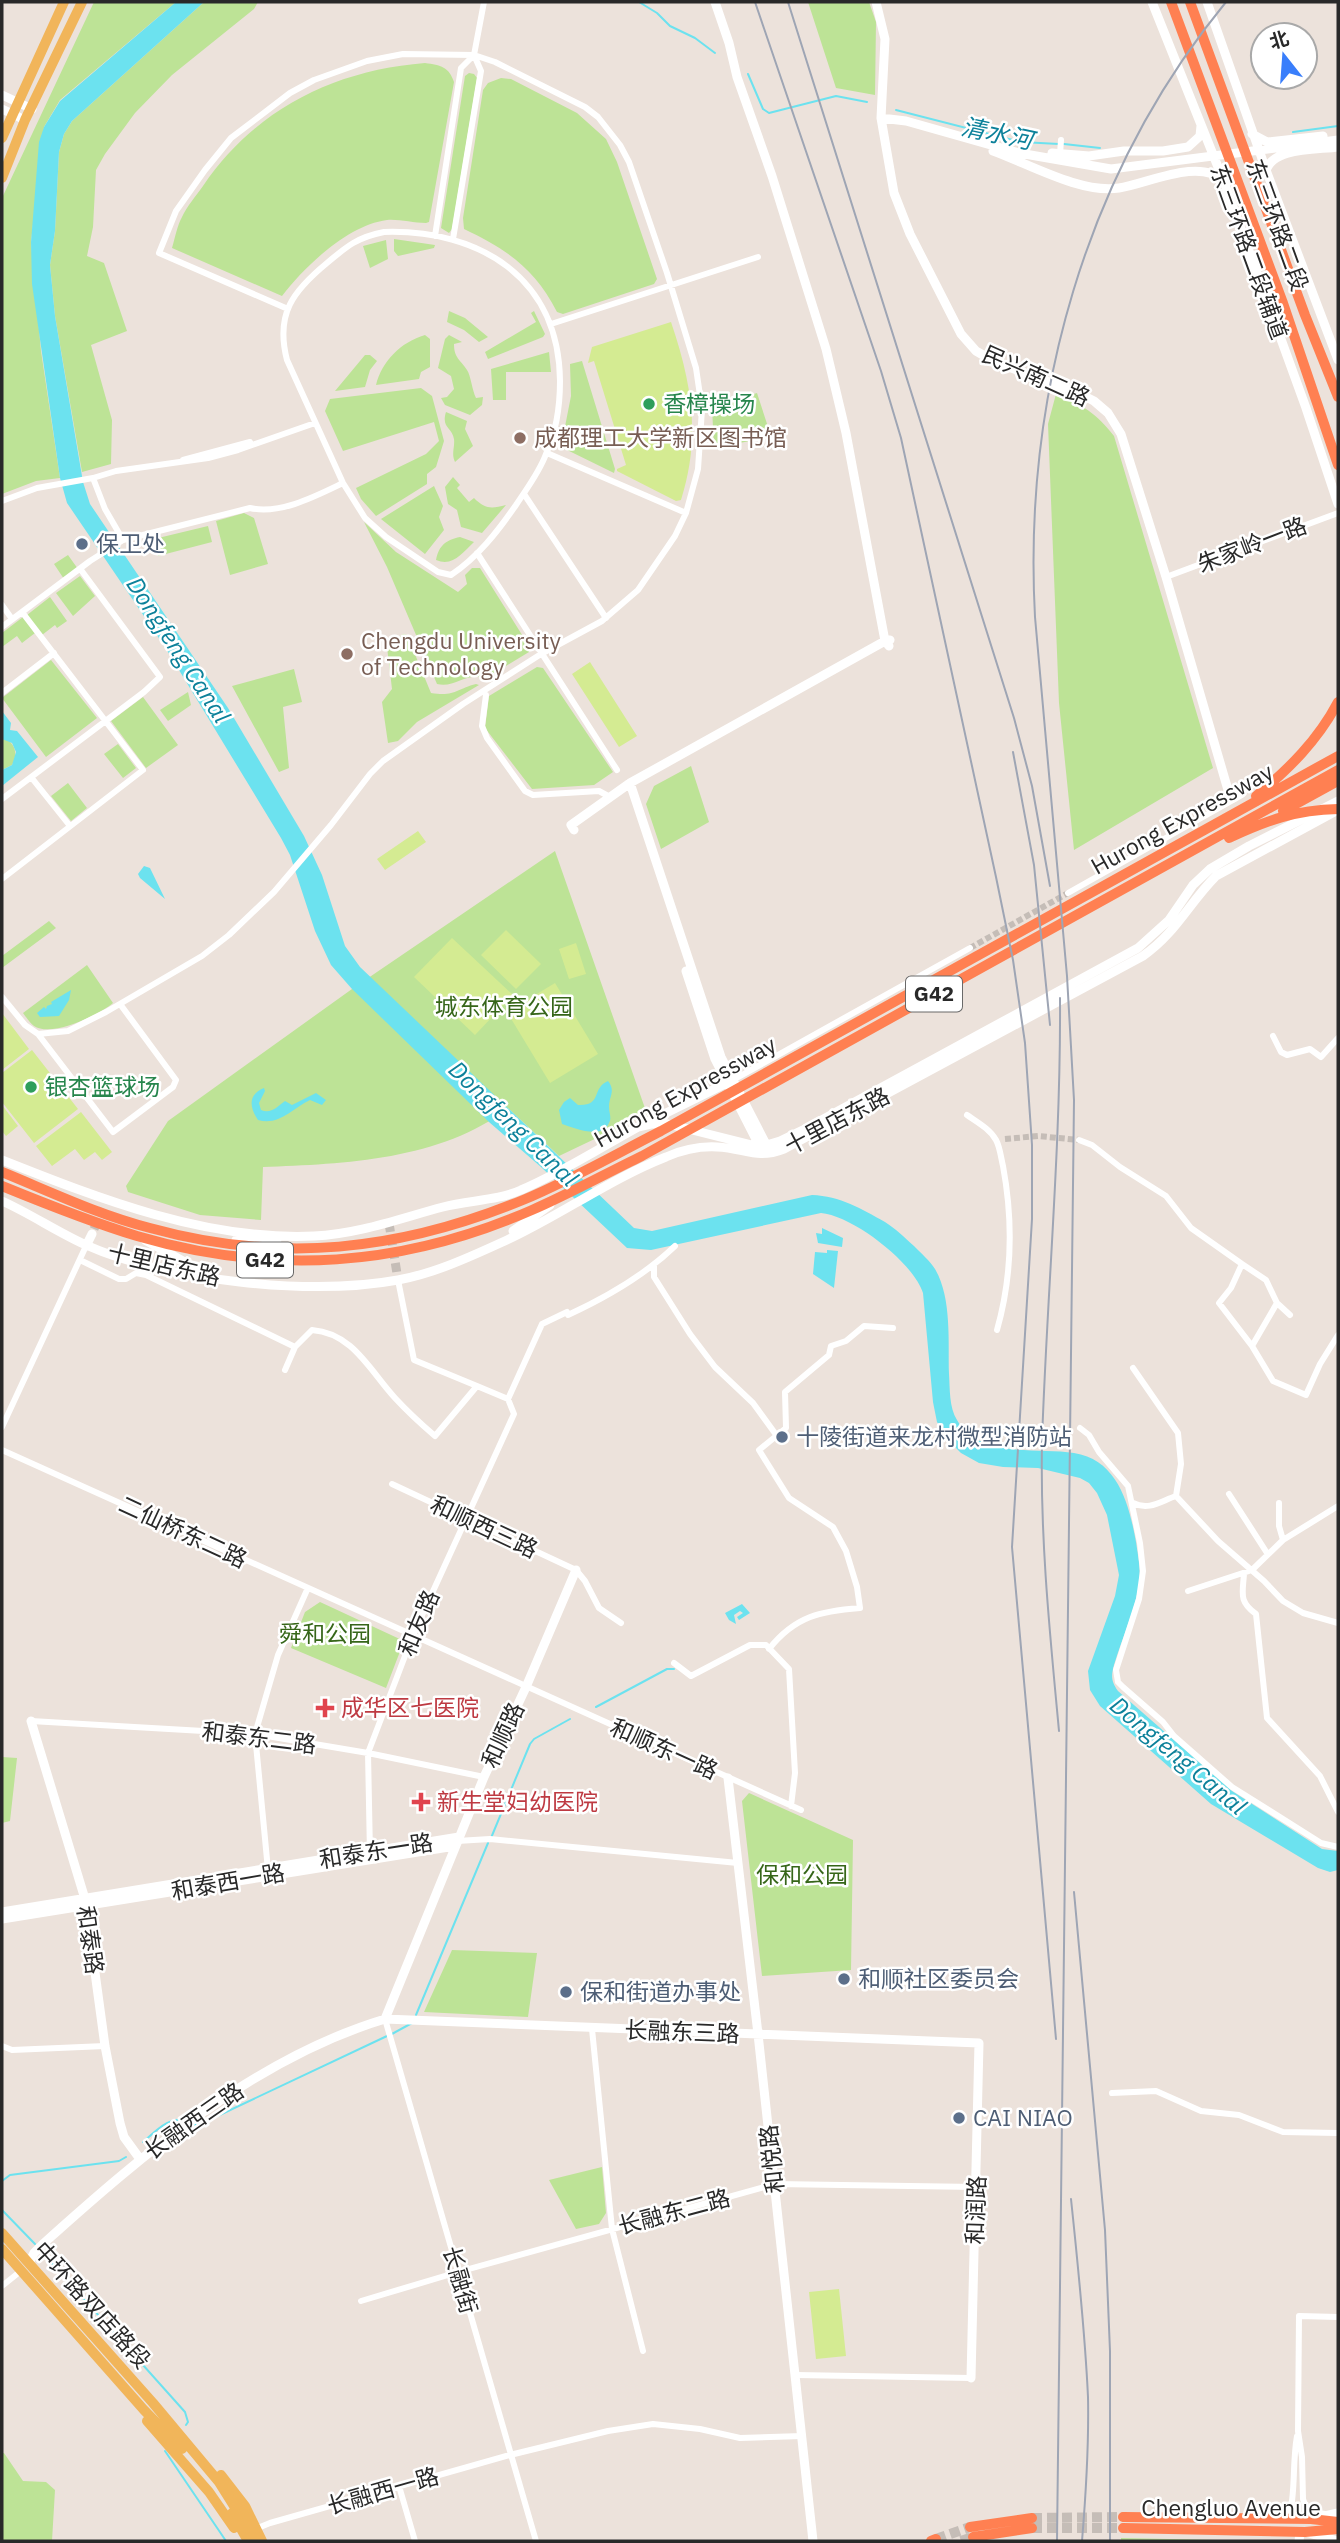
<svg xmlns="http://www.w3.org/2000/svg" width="1340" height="2543" viewBox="0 0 1340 2543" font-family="'IBM Plex Sans','Noto Sans SC',sans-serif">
  <rect width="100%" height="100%" fill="#ece2db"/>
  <path fill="#bde396" d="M94 2H176L60 100 44 127 31 242 41 351 60 478 36 481 2 494V198Z
    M204 2H258L254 9 172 75 135 113 105 154 96 170 93 227 87 256 104 263 127 331 91 345 112 420 111 464 82 472 55 316 50 265 55 231 59 152 64 134 72 121Z
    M808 2H869L876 22 875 95 836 88Z
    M425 63C441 65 449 67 454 82L429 222 426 223C413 223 399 219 387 220 348 225 305 266 282 296L172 248C175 238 177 226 182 217 187 206 196 196 203 186 255 109 335 70 425 63Z
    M469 73 474 74 477 78 452 229 449 233 441 228 465 76Z
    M501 78 511 79 577 113 606 139 617 162 657 279 654 284 563 314 557 312C535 269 508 250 464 229L463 218 483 90 488 83Z
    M394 239 435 245 434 248 398 256 394 251Z
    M386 240 388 259 370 268 363 246Z
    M449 311 465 318 488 337 479 342 464 330 447 322Z
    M534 311 545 334 543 337 488 359 485 352 536 322 531 313Z
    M425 335 430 339V367L421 372 419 379 376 385C382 361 401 342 425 335Z
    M449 335 462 342 454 344C454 358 460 359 467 370 471 376 472 390 476 398L483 397 482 405 470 415 445 405 441 398 447 397 454 389 451 376 438 368 445 339Z
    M549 352 551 372H506V400H493L491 369Z
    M365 355H370L377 361 370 370 365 387 335 391Z
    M582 361 615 469 614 473 561 447 571 396 570 364Z
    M421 388 432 396 444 441 436 467 427 474V484L376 516 361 499 356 488 426 454 439 441 434 422 343 451 325 411 330 399Z
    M757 393 770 433 760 439 714 448 712 407Z
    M1056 394C1083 405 1096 413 1114 436L1213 768 1074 850 1059 703 1048 424Z
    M446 412 467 421 465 429 473 446 455 462C451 453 455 448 454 439 452 427 441 428 446 412Z
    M453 477 460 485 457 488 469 502 474 498C485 509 491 509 506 505L482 533 461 527 457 510 448 504 445 487Z
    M434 486 443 506 439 517 444 530 425 554 381 519Z
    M244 513 254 518 268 564 230 575 216 521Z
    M364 522 396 552 458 592 467 584 465 575 472 568H480L529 646V652L486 678C464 672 456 688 437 684L387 567Z
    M208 526 212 542 158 556 154 539Z
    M460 537 474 542C462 553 453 567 436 560 439 545 446 540 460 537Z
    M68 555 78 569 64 579 54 564Z
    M80 576 95 596 73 616 56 593Z
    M50 597 67 621 57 628 55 625 42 635 27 615Z
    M23 617 35 633 22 643 17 636 2 647V633Z
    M403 634 407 635 431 693C455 697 456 689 476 684L479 685 417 722 398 741 388 743 382 702 392 689 387 647Z
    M51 660 97 718 46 757 2 698Z
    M537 667 543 668 613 772 594 785 532 789 485 728 489 696Z
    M294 669 302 702 283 707 289 768 279 772 232 686Z
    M188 692 191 705 168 721 160 710Z
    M143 697 178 745 146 768 111 721Z
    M5 738C16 745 18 754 12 765L2 770V739Z
    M118 744 136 768 123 778 104 754Z
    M691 766 709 822 661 849 646 804 654 786Z
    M68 783 87 808 71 821 51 796Z
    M555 851 647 1114 559 1156 508 1108C442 1160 344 1164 263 1167L261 1220 200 1215 128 1192 126 1186 168 1121 352 989Z
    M49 921 56 928 2 968V956Z
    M87 965 113 1003C99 1015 52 1038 34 1026 30 1023 26 1017 23 1013Z
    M320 1602 404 1641 386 1688 291 1648 305 1612Z
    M2 1757 17 1758 10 1821 2 1823Z
    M749 1793 853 1840 851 1970 762 1976 742 1801Z
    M452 1950 537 1953 528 2017 424 2012Z
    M602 2167 606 2213 599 2224 576 2229 549 2180Z
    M2 2453H4L23 2481 46 2482 55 2490 52 2541H2Z
    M1121 2538 1218 2540V2541H1121Z"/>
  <path fill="#d4eb92" d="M671 322C692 384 701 436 681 500L676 501 617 471V469L626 465 594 361 588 363 592 347Z
    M590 662 637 736 619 747 572 674Z
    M418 831 426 842 385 870 377 859Z
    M506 930 541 964 516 989 481 955Z
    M452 938 513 995 475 1035 414 977Z
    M576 943 586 974 569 979 559 949Z
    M555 983 598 1054 550 1083 507 1012Z
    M2 1013 29 1049 2 1070Z
    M32 1050 78 1109 34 1143 2 1102V1073Z
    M2 1105 18 1126 6 1136 2 1131Z
    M81 1112 112 1152 102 1160 95 1152 84 1160 75 1149 52 1166 36 1146Z
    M839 2289 846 2356 816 2359 809 2292Z"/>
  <path fill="#6ce2ef" d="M176 2H204L72 121 64 134 59 152 55 231 50 265 55 316 83 482 90 504 228 708 304 836 322 875 345 946 360 967 634 1228 652 1231 812 1195C840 1196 862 1209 885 1222 896 1229 904 1237 914 1246 921 1253 930 1261 935 1269 952 1298 948 1342 949 1374 950 1389 949 1407 957 1420 979 1459 1037 1447 1074 1453 1118 1460 1129 1504 1136 1542 1138 1556 1141 1569 1139 1584 1135 1611 1122 1638 1114 1665 1111 1676 1111 1681 1118 1691L1232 1791 1322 1849 1338 1851V1870L1330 1872 1318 1868 1211 1804 1100 1706 1090 1690 1088 1671 1115 1596 1119 1575 1107 1515 1097 1493 1089 1483 1080 1478 1038 1468 1003 1467 979 1463 961 1453 948 1440 937 1422 933 1402 923 1293C913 1262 853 1216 821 1213L651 1250 627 1248 541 1167 489 1122 352 989 331 965 315 931 290 855 281 838 165 647 67 503 60 478 32 284 31 242 39 142 44 127 60 101Z
    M2 711 11 723 10 730 17 731 38 757 2 786V770L12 765 16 752 12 743 2 739Z
    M144 866 150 868 165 899 140 878 138 874Z
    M71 990 69 1000 59 1016 40 1017 37 1013 44 1007 46 1009 47 1006 52 1004 51 1002Z
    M608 1081C616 1091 609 1096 609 1107 609 1113 612 1118 609 1123 602 1140 574 1128 562 1124L559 1110 564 1102 570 1098 578 1105C603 1106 591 1088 608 1081Z
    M264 1088 265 1091 259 1103 261 1110C271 1114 277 1107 285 1101L292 1105 316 1093 326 1100 322 1105 310 1100C292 1109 279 1126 258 1120 250 1108 247 1095 264 1088Z
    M822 1228 843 1238 842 1247 818 1243 816 1233 822 1234Z
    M827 1250 838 1251 834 1288 813 1274 815 1252 827 1253Z
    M742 1604 750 1613 739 1620 737 1617 743 1613 740 1611 734 1615 736 1624 729 1620 725 1613Z"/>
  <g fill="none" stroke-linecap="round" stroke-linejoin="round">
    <path stroke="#6ce2ef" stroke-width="2" d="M639 2 657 13 670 26 695 38 715 53
      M748 74 763 109 769 113 836 96 867 102
      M896 110 1021 142 1059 144
      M1293 132 1338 126
      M1064 144 1100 148
      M596 1707 667 1669H674
      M491 1838 530 1744 534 1739 570 1719
      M416 2015 488 1843
      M392 2034 412 2023
      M194 2125 209 2120 387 2036
      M143 2142C155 2132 170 2115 186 2121
      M2 2181 10 2175 119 2161 126 2157
      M2 2210 35 2244
      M41 2251 185 2412 188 2422 186 2425
      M165 2451 226 2541"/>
    <path stroke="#c5bdb7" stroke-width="6" stroke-dasharray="6 3" stroke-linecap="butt" d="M970 948 1068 893
      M1005 1139 1038 1136 1079 1140"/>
    <path stroke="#c5bdb7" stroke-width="9" stroke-dasharray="9 4.5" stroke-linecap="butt" d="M389 1223 398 1280
      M94 1229 105 1205"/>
    <path stroke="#c5bdb7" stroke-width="10" stroke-dasharray="10 5" stroke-linecap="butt" d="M1032 2518 1123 2517
      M1032 2528H1123
      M936 2539 970 2527
      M961 2541 973 2537"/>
    <path stroke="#fff" stroke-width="6" d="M1060 154 1061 140
      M384 232C480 229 559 278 560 381 560 405 556 432 546 454 539 473 527 488 516 505 498 531 478 557 451 575L438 572 386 537 365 518 343 483 287 360C275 314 293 291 327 263 347 246 358 237 384 232Z
      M435 236 461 68 474 55
      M453 239 481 71 474 55 484 2
      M551 324 758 257
      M547 453 686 513
      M183 460 250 442
      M93 478 105 509 123 540
      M524 494 606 618
      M2 501 37 488 93 478 116 471 208 458 238 450 315 423
      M477 553 617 770
      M1166 577 1338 513
      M2 605 12 619
      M2 627 90 561 123 540 250 508C280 515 316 496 343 483
      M2 693 54 653
      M486 695 482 726 487 738 525 791 533 795 599 791 610 797
      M31 777 70 826
      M2 799 144 692 160 677 81 570
      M2 879 143 770 22 612
      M1068 893 1242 795
      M2 997 25 1025 38 1034 68 1031 106 1012 202 956 229 935 274 892 331 825 370 774 383 761 463 704 541 654 602 621 638 590 675 536 686 513 698 469 702 409 696 368 667 273 629 162 620 145 598 117 585 107 495 62 474 55 403 54 367 61 314 80 290 93 231 138 205 170 176 211 159 253 288 309
      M38 1034 113 1132 173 1087 176 1080 120 1004
      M1273 1036 1281 1052 1287 1055 1310 1049 1321 1057 1338 1038
      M733 1080 970 948
      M967 1115C977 1122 990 1129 996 1140 1000 1147 1001 1158 1003 1166 1013 1220 1012 1277 997 1330
      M1079 1140 1092 1145 1120 1167 1166 1196 1191 1228 1242 1264 1231 1288 1219 1303 1252 1346 1273 1381 1306 1395 1320 1364 1338 1335
      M80 1260 119 1279H126L136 1273 146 1275 295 1347
      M1242 1264 1266 1280 1277 1303 1290 1315
      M654 1266V1277L690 1334 715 1367 753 1403 777 1436
      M398 1280 414 1360 477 1386
      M1252 1346 1277 1303
      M1133 1368 1178 1433 1181 1464 1176 1496 1218 1541 1264 1581 1283 1601 1303 1613 1338 1623
      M285 1370 295 1347 312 1330C353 1333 370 1371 395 1398 407 1411 421 1424 435 1436L477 1386 508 1399 542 1324 567 1312 568 1315C607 1297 644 1276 675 1246
      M2 1427 86 1246
      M1080 1428 1089 1435 1099 1452 1128 1486 1140 1543 1143 1571 1139 1599 1116 1670 1118 1682 1123 1687 1163 1722 1174 1736 1232 1787 1321 1843 1338 1847
      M2 1450 801 1810
      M392 1484 576 1570 585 1581 599 1608 621 1623
      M1229 1494 1267 1553
      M1133 1503C1149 1511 1161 1501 1176 1496
      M1279 1503V1526L1283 1540
      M1244 1573C1243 1593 1238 1601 1256 1614L1267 1718 1320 1776 1338 1812
      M1188 1591 1252 1570 1283 1540 1338 1506
      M769 1649C795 1616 821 1611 860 1608L857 1587 846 1551 833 1527 789 1498 759 1450 786 1428 785 1392 829 1355 831 1346 846 1341 864 1326 893 1328
      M674 1663 691 1676 750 1645H766L789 1669 795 1773 791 1806
      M31 1721 255 1734 368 1753 484 1777
      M457 1841 490 1839 738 1863
      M370 1854 368 1753 413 1635 514 1414 508 1399
      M268 1870 255 1734 278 1655 307 1590
      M385 2019 536 2541
      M592 2029 612 2229 643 2351
      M2 2046 12 2050 105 2046
      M1112 2093 1156 2091 1201 2111 1239 2115 1283 2132 1338 2133
      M2 2286 22 2270
      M361 2301 458 2272 775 2184 977 2187
      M796 2375 971 2378
      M399 2486 415 2541
      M1325 2514 1312 2512 1306 2508 1303 2499 1302 2457 1298 2431 1299 2316 1338 2317
      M1289 2519C1296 2491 1292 2464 1297 2436
      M253 2530 270 2523 510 2455 608 2431 653 2424 700 2429 740 2438 803 2436"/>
    <path stroke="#fff" stroke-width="9" d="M715 2 729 43 737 77 772 176 826 349 846 433 885 641 889 646
      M876 2 885 39 881 118 894 193 910 234 961 334 976 351 995 362 1074 391 1094 401 1108 413 1121 434 1166 577 1228 790
      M1152 2 1224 182 1306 408 1338 504
      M1207 2 1266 170 1338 360
      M2 95 32 109
      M2 109 25 120
      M881 118 906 121 1019 153 1111 169 1338 140
      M1252 134 1267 142 1323 136
      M993 151C1029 164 1081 194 1119 188 1147 184 1200 157 1223 181
      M1052 153 1089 156 1124 151H1163L1188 147 1200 136 1201 126
      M1266 171C1272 147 1317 150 1338 147
      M630 783 721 1057 769 1150
      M574 830 571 825 630 783 885 641 890 640
      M686 971 715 1059 762 1151
      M650 1121 731 1081
      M2 1160C100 1199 207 1241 314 1236 359 1234 401 1218 443 1207 469 1200 497 1201 521 1190 561 1173 600 1148 638 1127L651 1124H668L760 1147 780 1141 807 1128 1138 948 1169 920 1193 885 1210 869 1249 846 1338 801
      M2 1201C31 1214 57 1232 86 1245 167 1281 311 1296 398 1280 436 1273 472 1256 507 1240 561 1215 610 1179 666 1157 682 1150 699 1146 717 1147 745 1148 756 1160 784 1149L1143 956C1176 933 1189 903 1216 876L1338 810
      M513 1231 550 1205
      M145 1240 190 1265 214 1273
      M236 1240H277
      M86 1246 92 1234
      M31 1721 85 1899 105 2046 120 2123 124 2137 140 2159
      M728 1778 758 2034 813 2541
      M2 1912 459 1837
      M2 1919 455 1846
      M385 2019 484 1777 526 1687 576 1570
      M29 2263 34 2253 44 2243C143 2154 255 2058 385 2019L979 2043 971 2378
      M1316 2518 1338 2513
      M1299 2541 1300 2533 1305 2532 1338 2541"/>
    <path stroke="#f1b55a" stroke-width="10" d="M2 138 64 2
      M2 178 25 120 82 2
      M2 2233 153 2403 219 2482 256 2541
      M2 2249 144 2410 182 2449
      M147 2421 209 2492 234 2528
      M221 2475 245 2506 262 2541
      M232 2513 248 2541"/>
    <path stroke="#ff8052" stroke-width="10" d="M1171 2 1283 303 1338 465
      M1190 2 1305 315 1338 397
      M1256 796C1289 769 1318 740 1338 702
      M1283 811 1338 781
      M1229 838C1268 820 1295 810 1338 809
      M2 1172C51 1192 99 1215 150 1228 281 1264 399 1251 523 1200 571 1180 616 1154 661 1131L1338 756
      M2 1186C46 1204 91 1222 137 1236 273 1276 402 1267 532 1210 569 1194 605 1174 642 1156L1338 770
      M1123 2517 1311 2519 1338 2522
      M970 2527 1032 2518
      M1123 2528 1305 2532 1338 2529
      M973 2537 1032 2528
      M931 2541 936 2539"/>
    <path stroke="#9ea5b4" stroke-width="2" d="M755 2 881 371 901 438 996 877 1013 960 1025 1043 1032 1145V1219L1012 1547 1056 2039
      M788 2 1014 718 1032 786 1050 886
      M1013 752 1034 865 1050 1025
      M1059 1731C1050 1635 1040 1539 1042 1441 1047 1293 1061 1146 1060 998
      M1074 1892 1105 2230 1110 2351V2541
      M1071 2199C1078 2265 1085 2331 1088 2397 1089 2445 1086 2493 1082 2541
      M1057 2541 1074 1100 1067 976 1035 617C1023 397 1085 174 1226 2"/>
  </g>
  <g fill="#2e9e5b" stroke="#fff" stroke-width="2.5">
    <circle cx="649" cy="404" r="7"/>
    <circle cx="31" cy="1087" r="7"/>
  </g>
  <g fill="#8d6e63" stroke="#fff" stroke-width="2.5">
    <circle cx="520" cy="438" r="7"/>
    <circle cx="347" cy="654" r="7"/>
  </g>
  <g fill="#5c6f8a" stroke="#fff" stroke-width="2.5">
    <circle cx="82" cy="544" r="7"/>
    <circle cx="782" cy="1437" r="7"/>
    <circle cx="844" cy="1979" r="7"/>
    <circle cx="566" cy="1992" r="7"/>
    <circle cx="959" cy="2118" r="7"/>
  </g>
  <g fill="#e0444e" stroke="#fff" stroke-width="2.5">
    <path d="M321.5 1697.5h7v7h7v7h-7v7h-7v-7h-7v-7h7z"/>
    <path d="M417.5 1791.5h7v7h7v7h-7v7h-7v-7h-7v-7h7z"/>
  </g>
  <g text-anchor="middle" stroke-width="5" stroke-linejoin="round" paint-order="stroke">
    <g fill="#fff" stroke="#696969" stroke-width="2">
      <rect x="906" y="976.5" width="56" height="35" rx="5"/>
      <rect x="237" y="1242.5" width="56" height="35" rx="5"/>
    </g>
    <g font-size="21" font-weight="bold" fill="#292929">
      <text x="934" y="1001">G42</text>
      <text x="265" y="1267">G42</text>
    </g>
    <g font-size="23" fill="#292929" stroke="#fff">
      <text transform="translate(1277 225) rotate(70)" y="8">东三环路二段</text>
      <text transform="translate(1249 252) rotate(70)" y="8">东三环路二段辅道</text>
      <text transform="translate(1036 376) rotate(24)" y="8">民兴南二路</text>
      <text transform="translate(1252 545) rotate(-21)" y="8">朱家岭一路</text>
      <text transform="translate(1182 819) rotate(-29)" y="8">Hurong Expressway</text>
      <text transform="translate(685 1092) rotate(-29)" y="8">Hurong Expressway</text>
      <text transform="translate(837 1121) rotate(-28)" y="8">十里店东路</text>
      <text transform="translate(164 1265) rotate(13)" y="8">十里店东路</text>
      <text transform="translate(484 1527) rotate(25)" y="8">和顺西三路</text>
      <text transform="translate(183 1532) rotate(25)" y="8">二仙桥东二路</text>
      <text transform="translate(419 1623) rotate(-67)" y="8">和友路</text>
      <text transform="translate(503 1735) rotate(-65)" y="8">和顺路</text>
      <text transform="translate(259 1738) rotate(7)" y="8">和泰东二路</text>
      <text transform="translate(664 1749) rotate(24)" y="8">和顺东一路</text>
      <text transform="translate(376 1851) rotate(-9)" y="8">和泰东一路</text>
      <text transform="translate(228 1882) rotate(-10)" y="8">和泰西一路</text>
      <text transform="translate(90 1940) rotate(82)" y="8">和泰路</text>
      <text transform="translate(682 2032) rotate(2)" y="8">长融东三路</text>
      <text transform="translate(194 2121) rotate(-35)" y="8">长融西三路</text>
      <text transform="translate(772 2159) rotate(-96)" y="8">和悦路</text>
      <text transform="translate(976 2210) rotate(-88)" y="8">和润路</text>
      <text transform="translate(674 2212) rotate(-15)" y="8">长融东二路</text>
      <text transform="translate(460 2280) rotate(74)" y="8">长融街</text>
      <text transform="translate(92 2305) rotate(48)" y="8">中环路双店路段</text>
      <text transform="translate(383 2491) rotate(-16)" y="8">长融西一路</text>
      <text x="1231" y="2516">Chengluo Avenue</text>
    </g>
    <g font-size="23" fill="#27864d" stroke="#fff" text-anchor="start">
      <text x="663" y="412">香樟操场</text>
      <text x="45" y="1095">银杏篮球场</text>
    </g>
    <g font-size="23" fill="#785e54" stroke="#fff" text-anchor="start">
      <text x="534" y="446">成都理工大学新区图书馆</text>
      <text x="361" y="649">Chengdu University<tspan x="361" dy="26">of Technology</tspan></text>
    </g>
    <g font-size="23" fill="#4e5e75" stroke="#fff" text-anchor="start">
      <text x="96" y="552">保卫处</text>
      <text x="796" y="1445">十陵街道来龙村微型消防站</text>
      <text x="858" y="1987">和顺社区委员会</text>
      <text x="580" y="2000">保和街道办事处</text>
      <text x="973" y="2126">CAI NIAO</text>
    </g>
    <g font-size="23" fill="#366619" stroke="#fff">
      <text x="504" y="1015">城东体育公园</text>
      <text x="325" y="1642">舜和公园</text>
      <text x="802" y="1883">保和公园</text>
    </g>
    <g font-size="23" fill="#be3a42" stroke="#fff" text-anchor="start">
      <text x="341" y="1716">成华区七医院</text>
      <text x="437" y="1810">新生堂妇幼医院</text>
    </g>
    <g font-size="24" font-style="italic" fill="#0c819a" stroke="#fff">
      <text transform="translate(997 134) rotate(12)" y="8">清水河</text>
      <text transform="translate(178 650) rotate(57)" y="8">Dongfeng Canal</text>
      <text transform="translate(513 1124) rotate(44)" y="8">Dongfeng Canal</text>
      <text transform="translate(1178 1756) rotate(40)" y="8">Dongfeng Canal</text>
    </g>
  </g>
  <rect width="1340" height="2543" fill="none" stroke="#292929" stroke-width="7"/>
  <g transform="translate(1284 56) rotate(343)"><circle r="33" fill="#ffffff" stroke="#a9a9a9" stroke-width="2"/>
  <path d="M0-5L12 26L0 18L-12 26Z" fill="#397efb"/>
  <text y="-10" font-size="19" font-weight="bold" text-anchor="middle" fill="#292929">北</text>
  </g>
</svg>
